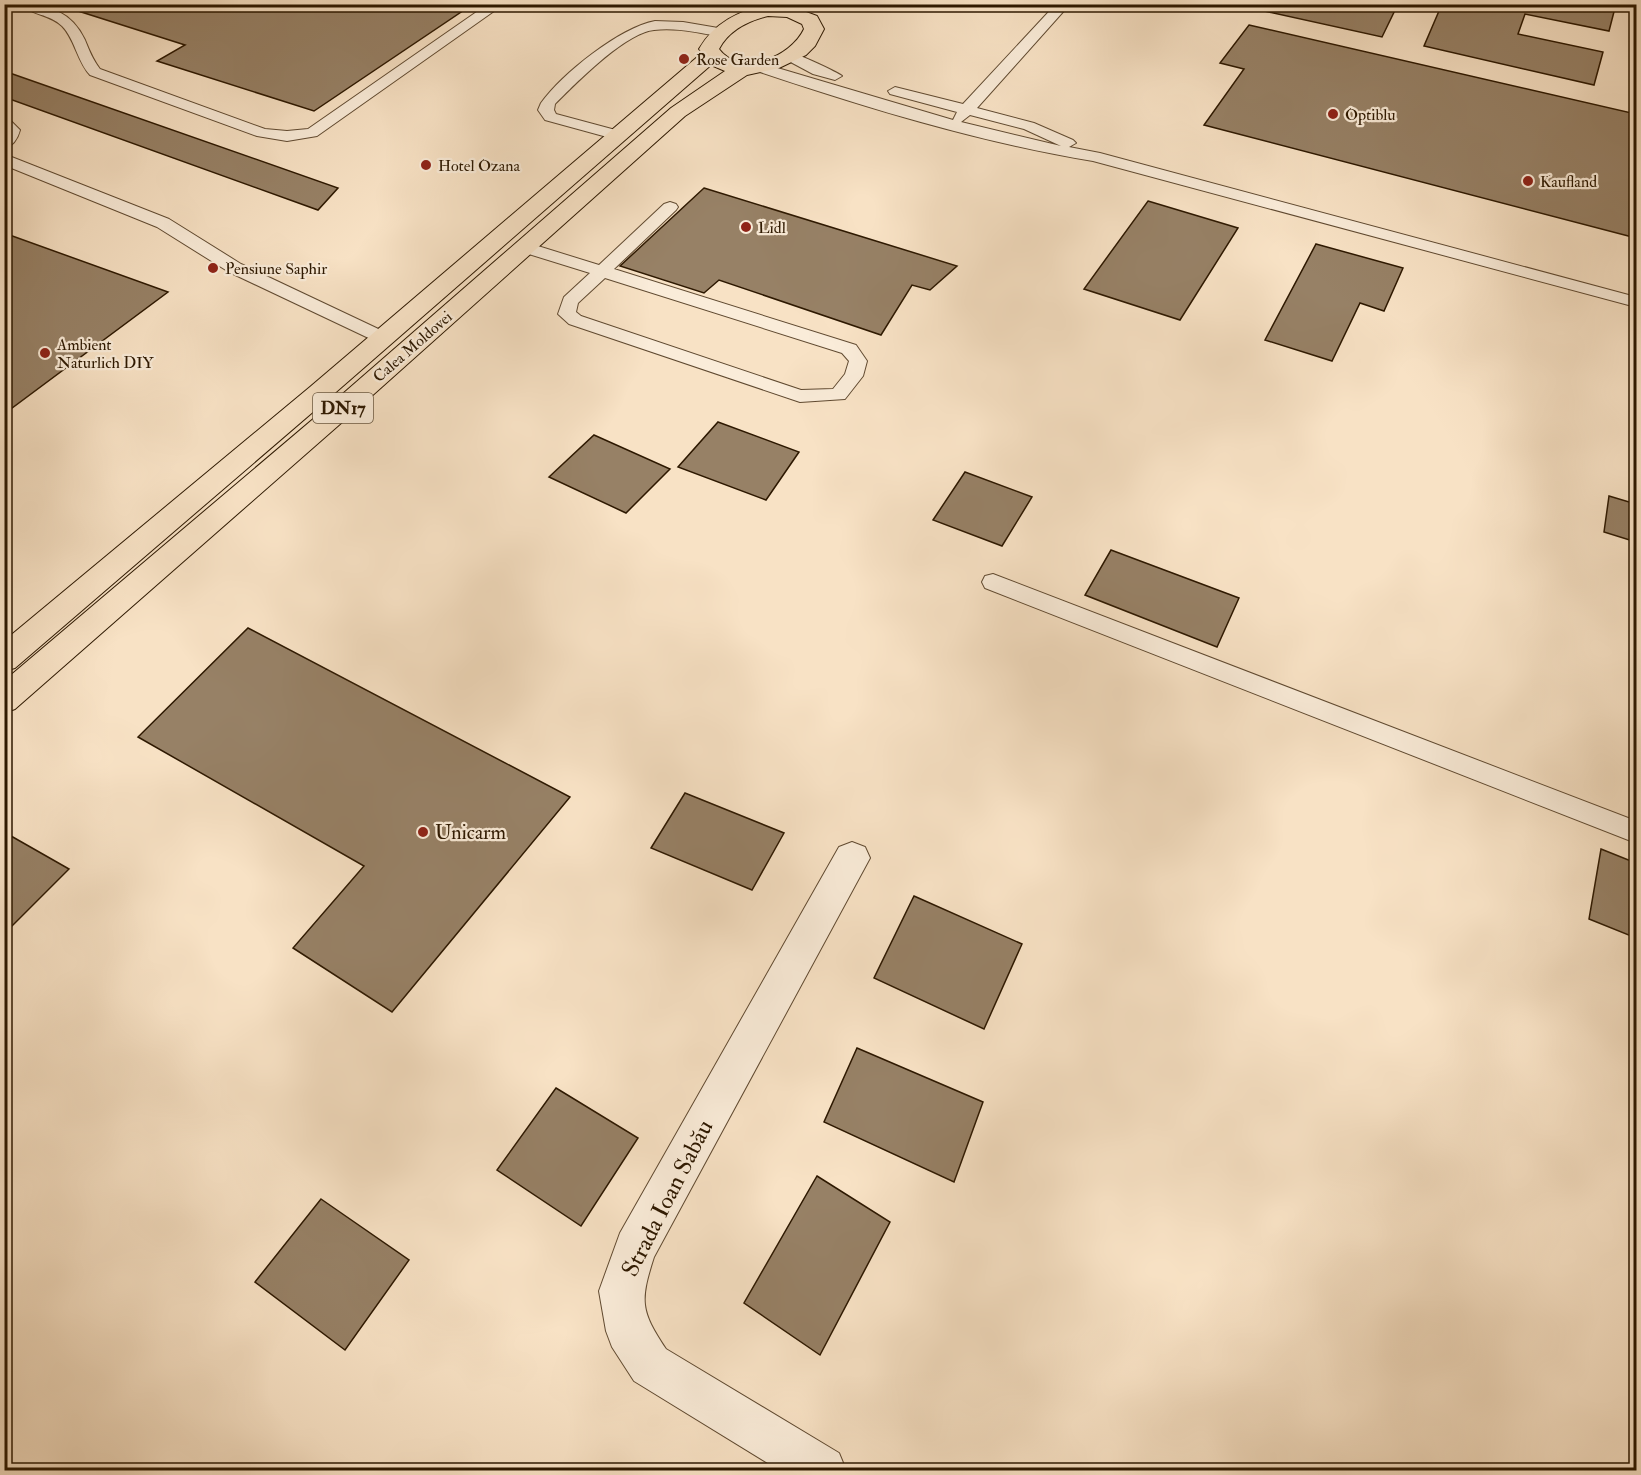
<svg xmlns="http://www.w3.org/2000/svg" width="1641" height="1475" viewBox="0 0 1641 1475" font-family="'IM FELL Double Pica',serif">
  <rect width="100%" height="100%" fill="#f8e2c5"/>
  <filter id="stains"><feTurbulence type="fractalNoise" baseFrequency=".00333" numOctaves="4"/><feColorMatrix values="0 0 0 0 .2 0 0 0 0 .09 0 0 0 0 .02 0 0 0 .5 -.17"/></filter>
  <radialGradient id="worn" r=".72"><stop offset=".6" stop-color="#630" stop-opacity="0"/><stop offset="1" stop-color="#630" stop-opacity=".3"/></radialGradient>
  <path fill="#978166" stroke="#2d1800" stroke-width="1.5" d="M56 4H473L314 111 157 61 185 45Z
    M1233 4H1398L1382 37Z
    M1442 4H1616L1609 31 1525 14 1518 34 1603 52 1594 85 1424 46Z
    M1249 25 1636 114V238L1204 125 1244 69 1220 63Z
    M4 71 338 188 318 210 4 97Z
    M704 188 957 266 930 290 912 285 881 335 719 280 704 293 620 266Z
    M1148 201 1238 228 1180 320 1084 289Z
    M4 233 168 292 4 414Z
    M1316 244 1403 268 1384 311 1360 303 1332 361 1265 340Z
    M718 422 799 452 766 500 678 467Z
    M594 435 670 469 626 513 549 477Z
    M965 472 1032 497 1002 546 933 520Z
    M1609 496 1636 504V542L1604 532Z
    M1111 550 1239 598 1217 647 1085 595Z
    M248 628 570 797 392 1012 293 948 364 866 138 737Z
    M685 793 784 833 752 890 651 848Z
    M4 832 69 869 4 934Z
    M1601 849 1636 863V938L1589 919Z
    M914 896 1022 944 984 1029 874 978Z
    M857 1048 983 1102 954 1182 824 1122Z
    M556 1088 638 1138 581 1226 497 1170Z
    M817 1176 890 1222 820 1355 744 1303Z
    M321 1199 409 1260 345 1350 255 1282Z"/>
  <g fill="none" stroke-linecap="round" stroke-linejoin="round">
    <defs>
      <path id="service" d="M20 4C48 4 72 12 85 40 89 50 93 60 100 69L265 129 287 131 308 129 488 4H504L317 136 287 141 257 136 90 75C77 61 75 39 62 26 50 14 31 15 20 4Z
        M737 4H755L766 12 759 16Z
        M1056 4H1070L977 108 1034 123 1073 140 1076 143 1069 147 1100 153 1636 297V307L1093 161C978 142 864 107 754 70L752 67 759 63 764 64 953 120 957 112 890 94 888 91 895 87 963 104ZM970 115 1024 129 1061 146 961 122Z
        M655 21 683 22 724 29 726 32 719 36C698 33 676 27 654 30 625 33 576 83 555 104L554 110 556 114 623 132 626 135 623 138 618 140 545 120 538 110 541 103C562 74 619 28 655 21Z
        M790 52C796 53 839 73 842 76L835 80 813 74 785 59 783 56 785 53Z
        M4 118 9 119 20 130C18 138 13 146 4 149Z
        M4 154 169 219 241 264 389 334 392 338 389 342H377L229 272 157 227 4 165Z
        M670 202 676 204 678 207 676 210 614 269 856 345 867 361 863 376 845 399 800 402 569 324 558 314 564 297 590 273 519 251 516 247 519 243 525 242 599 265 664 204ZM605 278 842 353 849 361 845 374 833 389 801 390 581 316 576 312 578 303Z
        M993 574 1636 821V843L985 588 982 582 985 576Z"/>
      <path id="minor" d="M852 842 865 847 870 858 654 1257C640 1301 640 1310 666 1349L839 1453 846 1470H779L634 1381 612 1347 606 1331 599 1291 620 1233 839 847Z"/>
      <path id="primary" d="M767 4 790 6 817 16 824 29 815 46 806 55 779 68 747 75 685 116 356 410 15 709 4 713V681L338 398 671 108 725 71 711 65 328 399 15 668 4 671V641L310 387 702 53 699 49C715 22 738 12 767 4ZM768 16 787 17 802 24 804 29C791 57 741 78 719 49 729 30 748 21 768 16Z"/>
    </defs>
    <use href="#service" stroke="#604a31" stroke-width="2"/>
    <use href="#minor" stroke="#604a31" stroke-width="2"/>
    <use href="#primary" stroke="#2d1800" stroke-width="2"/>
    <use href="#service" fill="#faecd9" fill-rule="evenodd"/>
    <use href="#minor" fill="#faecd9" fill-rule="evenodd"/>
    <use href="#primary" fill="#f8e2c5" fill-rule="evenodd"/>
  </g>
  <g fill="#8f2418" stroke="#faecd9" stroke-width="2">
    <circle cx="684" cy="59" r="6"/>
    <circle cx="1333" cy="114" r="6"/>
    <circle cx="426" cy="165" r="6"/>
    <circle cx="1528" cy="181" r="6"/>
    <circle cx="746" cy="227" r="6"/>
    <circle cx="213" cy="268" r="6"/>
    <circle cx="45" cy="353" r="6"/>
    <circle cx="423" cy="832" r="6"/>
  </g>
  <g text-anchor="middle" stroke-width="4.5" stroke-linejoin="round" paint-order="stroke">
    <g font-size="16" fill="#2d1800" stroke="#faecd9" text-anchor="start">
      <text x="696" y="65">Rose Garden</text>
      <text x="1345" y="120">Optiblu</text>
      <text x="438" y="171">Hotel Ozana</text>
      <text x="1540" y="187">Kaufland</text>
      <text x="758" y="233">Lidl</text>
      <text x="225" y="274">Pensiune Saphir</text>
      <text x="57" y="350">Ambient<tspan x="57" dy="18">Naturlich DIY</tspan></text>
    </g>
    <g font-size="16" fill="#2d1800" stroke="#faecd9">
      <text transform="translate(412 346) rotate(-41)" y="6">Calea Moldovei</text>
    </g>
    <rect fill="#faecd9" stroke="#6a5841" stroke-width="1.5" x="313" y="393" width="60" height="30" rx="4.5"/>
    <g font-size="18" font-weight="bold" fill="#2d1800">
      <text x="343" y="414">DN17</text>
    </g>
    <g font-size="20" fill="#2d1800" stroke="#faecd9" text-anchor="start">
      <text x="435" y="839">Unicarm</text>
    </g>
    <g font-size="24" fill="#2d1800" stroke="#faecd9">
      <text transform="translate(667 1198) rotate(-63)" y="8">Strada Ioan Sabău</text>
    </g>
  </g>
  <rect width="1641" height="1475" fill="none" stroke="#f8e2c5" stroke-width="24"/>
  <rect x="6" y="6" width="1629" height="1463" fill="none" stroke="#2d1800" stroke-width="3"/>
  <rect x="12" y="12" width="1617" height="1451" fill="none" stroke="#2d1800" stroke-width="1.5"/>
  <rect width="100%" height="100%" filter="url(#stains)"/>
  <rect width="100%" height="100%" fill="url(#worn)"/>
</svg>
